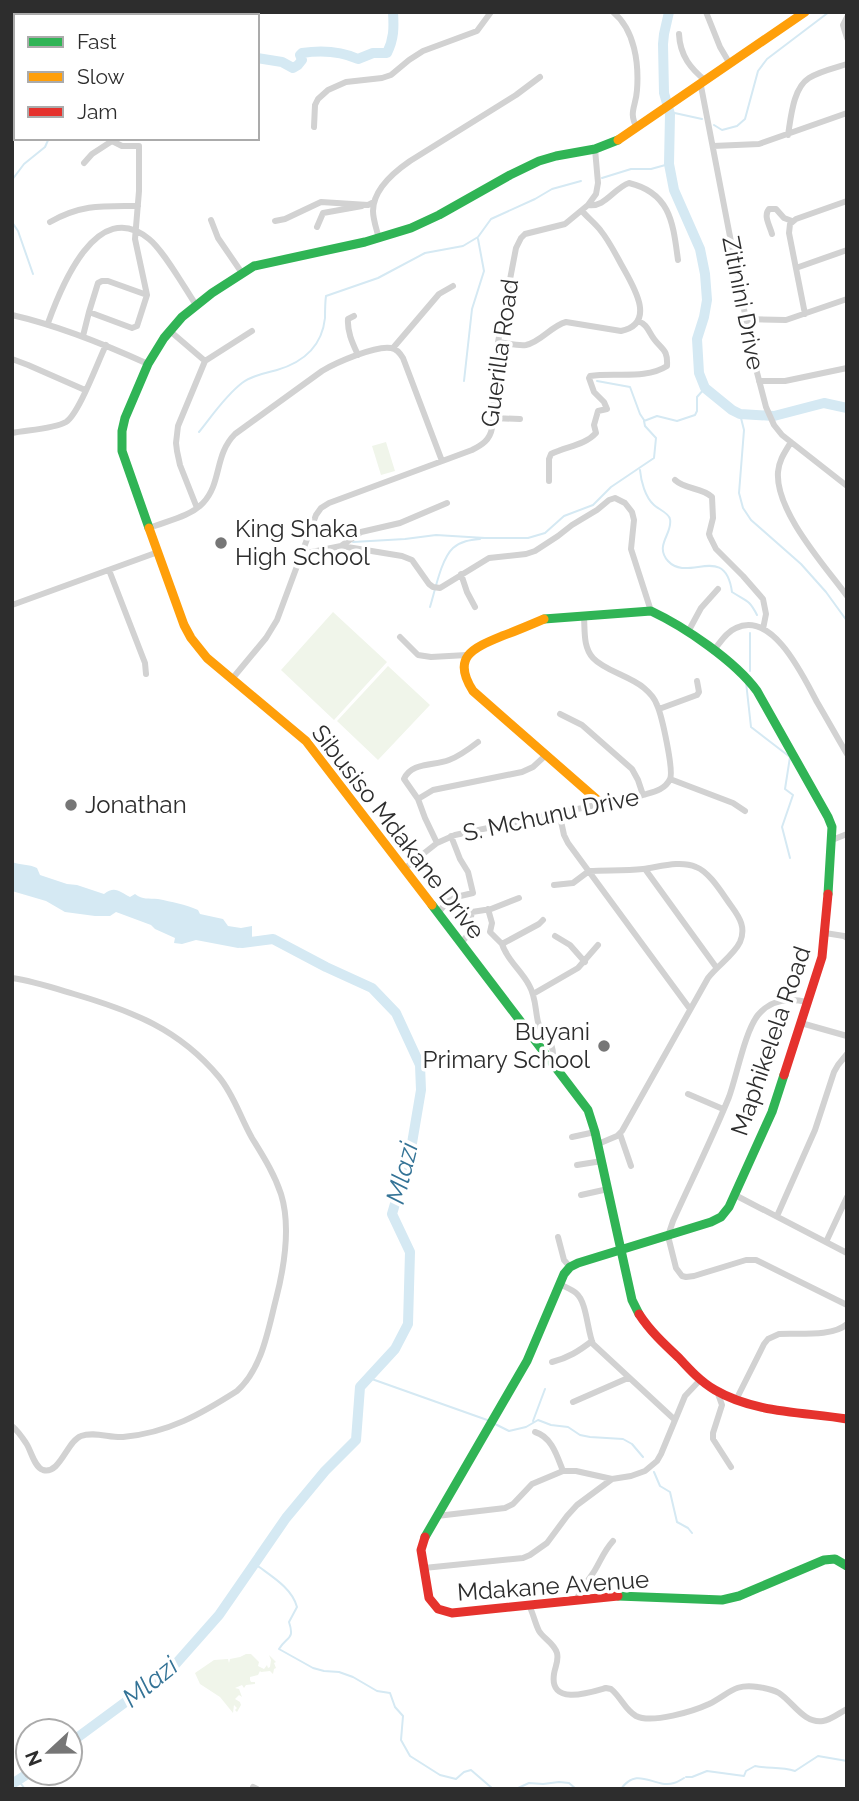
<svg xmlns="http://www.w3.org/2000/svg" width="859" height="1801" viewBox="0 0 859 1801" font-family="Raleway,sans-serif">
  <rect width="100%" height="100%" fill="#fff"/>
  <path fill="#f0f5ea" d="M386 442 395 471 381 475 372 446Z
    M333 612 387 662 334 720 281 670Z
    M388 666 430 705 378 760 337 721Z
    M246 1654H251L259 1662 258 1666 264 1669 267 1665 268 1668 270 1667 271 1660 269 1655 276 1662 274 1663 276 1668 274 1669 273 1674 270 1671 261 1672 260 1671 258 1675 250 1677V1680L251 1682H255V1684L246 1685 244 1688 242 1685 235 1688 239 1689 242 1697 239 1695 235 1699 240 1702 241 1705 237 1712 235 1710 237 1708 234 1705 233 1713 220 1697 200 1684 195 1673 214 1660 228 1659 229 1663 230 1659 240 1657Z"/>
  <path fill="#d5e9f3" d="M12 862C20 865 29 864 37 868L40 875 67 884 77 885 104 894C115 885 120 892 130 897L135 894C143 900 148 898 158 899 172 902 185 904 198 910L200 914 223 919 228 926 241 928 252 926V946L238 948 196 940 182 944 174 943 175 938 155 929 151 925 116 912 110 916H95L65 912 46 901 12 891Z"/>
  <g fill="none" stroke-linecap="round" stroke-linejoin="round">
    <path stroke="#d5e9f3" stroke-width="2" d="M164 16 170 12
      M670 112 702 119
      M714 125 722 130 737 126 745 119 758 71 767 59 829 12
      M602 178 631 169H651L669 164
      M12 180 24 164 45 147 49 138
      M12 222 18 231 33 274
      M464 381 472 309 484 271 478 239
      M597 381 630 387 640 414 644 420
      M740 414 744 430 739 493 743 508 751 520 801 564 826 592 847 621
      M199 432C212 416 225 396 242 383 252 375 266 373 277 370 304 362 322 346 325 318 325 310 325 303 326 296L378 278 425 253 463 246 478 237 491 219 535 199 552 189 581 181
      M640 470C641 481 645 497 654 505 658 509 669 513 670 519 673 534 654 545 668 561 688 583 725 542 732 592 746 601 749 599 757 615
      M353 542 405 539 436 535 485 538H528L545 533 564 516 593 505 611 487 654 458 656 438 645 426 644 421 657 416 677 421 695 415 697 411V397L705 388
      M430 607C435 591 441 559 453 548 461 541 470 540 480 539
      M750 633V671
      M746 682 751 727 790 757 785 789 793 795 782 827 790 858
      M369 1378 490 1421
      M533 1421 545 1389
      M495 1424 509 1431 526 1427 538 1420 551 1425 568 1427 580 1435 590 1437 623 1439 632 1444 643 1457
      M654 1472 660 1486 670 1492 677 1522 688 1528 692 1533
      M254 1563C269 1575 292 1587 297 1607L289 1622C295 1640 287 1636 279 1649L313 1668 324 1671 339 1672 353 1677 377 1691 390 1693 395 1707 403 1716 401 1740 410 1756 440 1775 456 1779 464 1772 471 1770 493 1789
      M686 1777H692L707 1771 744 1776 746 1771 755 1766C770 1769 780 1766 795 1771L818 1756 847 1761
      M18 1780 25 1789
      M516 1789 529 1783 543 1784 559 1782 569 1783 576 1789
      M621 1789C638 1765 654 1789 674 1783 678 1782 681 1780 684 1778"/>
    <path stroke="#d5e9f3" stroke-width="10" d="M170 12 171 16
      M669 12 664 34 663 44 664 93 670 114 669 164 674 190 700 249 705 274 707 300 704 317 697 339 699 373 705 388 732 410 740 414 774 416 824 403 847 408
      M257 58 282 62 293 68 298 65 302 60 300 55 302 53C322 50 340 51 358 59L373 53H387C394 39 394 28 393 12
      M70 1743 173 1667 219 1615 286 1518 325 1471 356 1440 360 1387 395 1349 408 1324 410 1252 392 1214 411 1149 421 1090 420 1065 396 1013 372 988 326 967 273 939 242 943
      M12 1784 29 1773"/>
    <path stroke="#d2d2d2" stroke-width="6" d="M613 12C635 30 639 64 637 90 636 107 628 112 637 128
      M706 12 720 47 730 64
      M847 17 843 25 847 38
      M679 34C680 56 691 69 706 81
      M701 86 754 361 766 407 774 425 782 435 847 486
      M314 127 315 105 318 99 328 90 346 82 382 78 391 75 409 60 423 51 477 31 491 12
      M788 135C791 117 793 88 809 78 820 71 835 68 847 64
      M713 146 759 144 847 113
      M588 205C605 208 614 188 629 183 671 193 673 224 678 260
      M211 220 218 238 242 273
      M275 221 285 219 321 202 368 205 374 202
      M50 222C82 204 103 206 138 206
      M317 227 323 213 362 206
      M772 234C770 226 763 216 769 209H776L784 218 792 221
      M379 239C377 230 373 220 373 211 373 190 394 172 410 161L516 95 540 77
      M796 268 847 250
      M89 312 98 283 102 281H108L147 295
      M805 314 789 233 790 224 796 219 847 201
      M12 315C60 326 104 344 148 364
      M354 316 348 319C347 332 353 344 358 355
      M745 319 786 320 847 299
      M48 323C61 287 97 196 149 239 164 251 184 287 196 305
      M170 331 205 361
      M83 336 89 312 132 328 137 326 147 295 135 239 139 191V146H122L112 141 92 154 84 163
      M498 342C507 343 517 346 526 345 541 342 551 326 566 322L621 331C658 323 632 284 621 264 615 253 609 241 601 231 596 224 588 218 582 211
      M393 348 439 294 453 286
      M12 359 28 365 85 390
      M759 381H785L847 368
      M493 418 520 419
      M12 433C27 430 54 429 66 422 79 414 98 361 106 345
      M791 442C785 452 779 460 778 472 775 511 825 566 847 596
      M675 480C686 490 701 487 712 497L713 518 709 534 710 537 716 549 743 576 763 599 766 614 763 629
      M549 481V459L551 454C566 446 584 446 596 433L594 425 598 411 607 409 604 402 594 392 589 378 590 376C615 372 645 380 667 366 668 349 662 350 654 339 648 331 648 325 638 321
      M197 508 180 465 177 451 176 443 178 426 205 361 252 331
      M149 528C166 521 190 517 203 503 222 483 214 455 235 434L322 371C335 363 376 345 391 348 397 349 400 353 403 358L442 461
      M341 546 361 532 400 523 447 503
      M302 554 341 546 402 556 412 560 429 584 433 587 440 588 489 558 526 554 535 551 558 536 572 525 597 510 609 500 615 498 625 503 632 512 634 520 631 549 651 611
      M109 570 145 663 146 674
      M461 574 467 592 475 607
      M12 605 158 552
      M688 632 701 608 718 589
      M400 637 418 655 431 657 467 655
      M713 651C720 643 726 632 736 628 773 610 804 678 817 702 827 719 837 737 847 754
      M232 679 266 638 277 620 316 515 321 508 329 503 472 450C482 445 490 440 492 428L498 342 516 248 521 238 525 234 565 224 588 205 596 194 598 183 595 149
      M659 709 697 695 699 692 697 681
      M560 714 582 725 632 769 638 780 643 795
      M670 779 733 803 745 811
      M418 799 404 779C411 762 434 766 449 760 460 756 469 749 478 742
      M559 812 564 835 568 843 690 1009
      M832 840 847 834
      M437 843 425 818 418 799 433 790 522 772 533 767 546 755
      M404 869 437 843 455 835 643 795C653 792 665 790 670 779 674 771 662 716 657 705 655 699 650 693 644 688 630 676 605 671 593 658 583 647 585 631 584 617
      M645 869 716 967
      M589 871C607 870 625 871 643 869 659 867 680 860 696 867 710 872 723 895 732 907 740 918 746 928 740 942 734 955 717 966 708 978L622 1131 617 1136 598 1144
      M554 885 573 883 589 871
      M488 909 492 923 490 932 502 944
      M438 913 447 902 456 897 473 893 468 872 460 859 451 836
      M543 920 539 924 502 944C507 960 521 970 529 985 536 997 535 1009 538 1022 542 1038 557 1042 552 1061
      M825 933 844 936 847 938
      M555 936 570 945 585 962
      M461 943 467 936 472 912 491 909 519 898
      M12 978C33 981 54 988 74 994 132 1011 179 1029 219 1077 234 1095 240 1117 252 1138 263 1156 274 1173 281 1194 291 1226 284 1268 276 1299 268 1330 262 1369 237 1391 201 1414 168 1433 123 1437 110 1438 94 1431 81 1436 67 1441 60 1475 43 1470 34 1467 31 1450 26 1443 22 1437 18 1431 12 1426
      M533 994 578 968 598 945
      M807 1002C789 998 771 999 758 1015 745 1031 737 1075 729 1097 712 1139 692 1179 673 1221L668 1236 676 1268 682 1276 686 1277 694 1276 746 1260H756L847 1305
      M801 1023 847 1036
      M688 1094 723 1109
      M620 1134 631 1166
      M572 1137 595 1132
      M577 1165 602 1161
      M581 1195 608 1189
      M735 1195 847 1253
      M777 1216 815 1130 834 1072 838 1065 847 1054
      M558 1237 564 1260 570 1267
      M826 1242 847 1197
      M560 1284C565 1287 571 1289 576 1293 587 1302 587 1330 593 1344L675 1420
      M552 1362C568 1358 579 1351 592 1341
      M717 1391 722 1405 713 1433V1439L731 1467
      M736 1400 764 1344 768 1339 779 1334C798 1333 833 1337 847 1324
      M573 1402 628 1378
      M535 1432C552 1437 557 1456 563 1471
      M437 1516 505 1508 513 1504 532 1484 563 1471H576L612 1479
      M424 1568 523 1558 530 1555 547 1543 567 1516 577 1505 612 1479 631 1476 645 1471 657 1461 661 1454 685 1396 701 1379
      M577 1599C581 1588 589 1580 595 1570 601 1560 604 1551 613 1541
      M529 1605C533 1613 535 1623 539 1631 544 1639 554 1643 557 1653 559 1661 555 1667 554 1674 549 1707 592 1692 606 1688L611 1689C621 1697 625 1710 636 1716 652 1724 694 1711 709 1704 729 1694 734 1683 758 1687 765 1688 772 1689 779 1693 793 1702 804 1724 823 1721 831 1720 839 1713 847 1709
      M253 1787 257 1789"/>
    <path stroke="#30b455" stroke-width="9" d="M149 528 122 451V431L125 418 148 364 164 338 182 317 212 293 254 266 365 242 411 228 439 215 510 175 539 161 556 156 595 149 618 140
      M544 619 651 611C685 627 735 661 757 691L828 817 832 827 828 894
      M432 905 588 1110 595 1132 632 1300 639 1314
      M425 1537 527 1361 564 1274 570 1267 578 1263 711 1222 721 1217 729 1207 772 1112 784 1075
      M618 1596 722 1600 739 1596 824 1560 835 1559 847 1566"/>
    <path stroke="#ff9f0a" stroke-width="9" d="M618 140 805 12
      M149 528 184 625 191 638 207 658 306 741 432 905
      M544 619C530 625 516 631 502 636 473 648 451 657 473 691L602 804"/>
    <path stroke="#e5322d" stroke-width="9" d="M784 1075 822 957 828 894
      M639 1314C650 1331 664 1344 679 1358 690 1370 701 1382 715 1390 754 1413 804 1412 847 1419
      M425 1537 421 1550 429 1598 438 1609 452 1613 618 1596"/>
  </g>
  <g fill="#767676" stroke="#fff" stroke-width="2.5">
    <circle cx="221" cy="543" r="7"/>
    <circle cx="71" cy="805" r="7"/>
    <circle cx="604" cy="1046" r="7"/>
  </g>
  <g text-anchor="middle" stroke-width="7" stroke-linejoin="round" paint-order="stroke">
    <g font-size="24" fill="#2d2d2d" stroke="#fff">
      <text transform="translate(743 303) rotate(79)" y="8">Zitinini Drive</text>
      <text transform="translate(500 353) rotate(-82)" y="8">Guerilla Road</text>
      <text transform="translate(551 815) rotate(-12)" y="8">S. Mchunu Drive</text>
      <text transform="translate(398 832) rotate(52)" y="8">Sibusiso Mdakane Drive</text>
      <text transform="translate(771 1041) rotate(-71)" y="8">Maphikelela Road</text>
      <text transform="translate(553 1586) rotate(-4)" y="8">Mdakane Avenue</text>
    </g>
    <g font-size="24" fill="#2d2d2d" stroke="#fff" text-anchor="start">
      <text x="235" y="537">King Shaka<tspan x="235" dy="28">High School</tspan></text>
      <text x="85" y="813">Jonathan</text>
      <text x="590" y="1040" text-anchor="end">Buyani<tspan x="590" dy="28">Primary School</tspan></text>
    </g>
    <g font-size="26" font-style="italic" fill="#347396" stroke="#fff">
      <text transform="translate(402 1173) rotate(-76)" y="9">Mlazi</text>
      <text transform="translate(150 1682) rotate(-39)" y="9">Mlazi</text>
    </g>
  </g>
  <rect width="859" height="1801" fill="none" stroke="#2d2d2d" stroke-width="28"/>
  <rect x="14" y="14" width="245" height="126" fill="#ffffff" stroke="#ababab" stroke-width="2"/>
  <rect x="28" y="37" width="35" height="10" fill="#30b455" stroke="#ababab" stroke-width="2"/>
  <text x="77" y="49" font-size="21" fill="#2d2d2d">Fast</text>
  <rect x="28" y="72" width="35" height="10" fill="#ff9f0a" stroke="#ababab" stroke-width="2"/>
  <text x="77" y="84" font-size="21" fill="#2d2d2d">Slow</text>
  <rect x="28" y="107" width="35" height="10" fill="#e5322d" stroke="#ababab" stroke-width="2"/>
  <text x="77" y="119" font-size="21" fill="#2d2d2d">Jam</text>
  <g transform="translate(49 1752) rotate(248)"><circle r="33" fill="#ffffff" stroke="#ababab" stroke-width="2"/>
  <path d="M0-5L12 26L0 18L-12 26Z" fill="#767676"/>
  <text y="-10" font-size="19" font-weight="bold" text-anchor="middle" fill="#2d2d2d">N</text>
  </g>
</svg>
